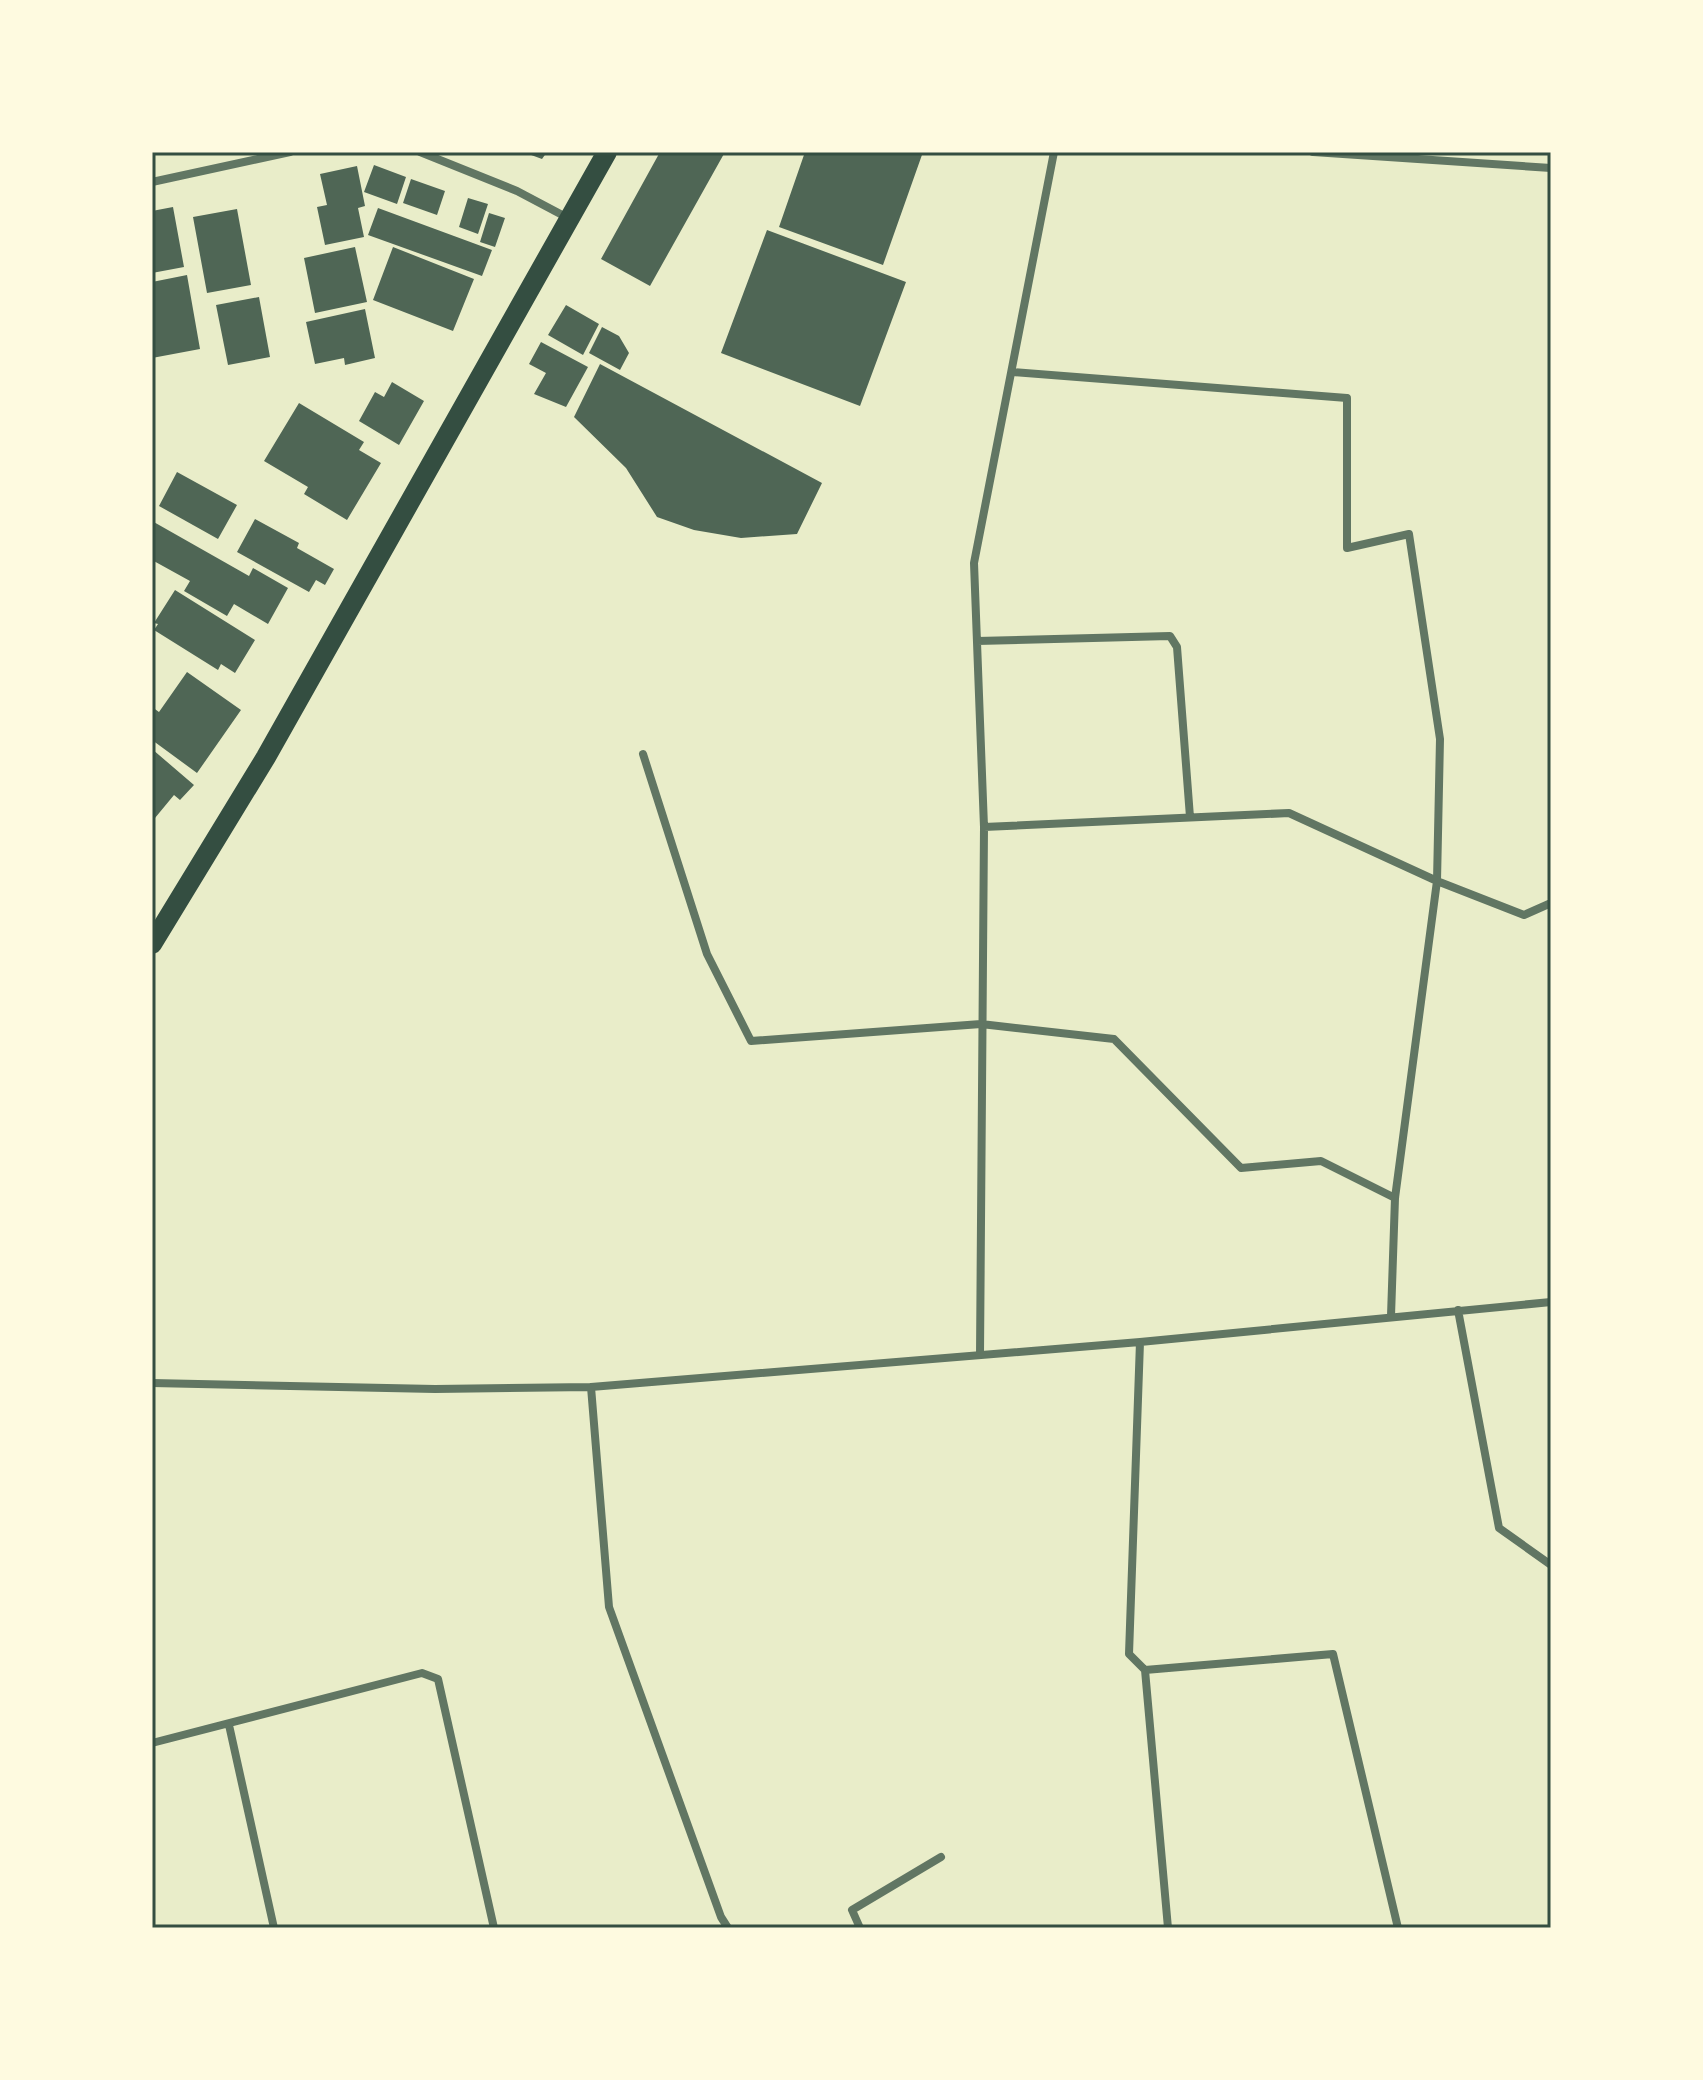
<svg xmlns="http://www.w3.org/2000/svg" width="1703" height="2080" viewBox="0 0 1703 2080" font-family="'Space Grotesk',sans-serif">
  <rect width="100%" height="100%" fill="#e9edc9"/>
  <path fill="#4f6655" d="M523 152H547L542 159Z
    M660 152H725L650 286 601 259Z
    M805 152H923L883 265 779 227Z
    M374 165 406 177 397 204 364 192Z
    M357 166 365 206 358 208 364 237 325 245 317 207 327 205 320 174Z
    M411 179 445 191 437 215 403 203Z
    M468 198 488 204 478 234 459 227Z
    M173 207 184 267 152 273V211Z
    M378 208 492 250 482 276 368 235Z
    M237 209 251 285 207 293 193 217Z
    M489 213 505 218 495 247 480 242Z
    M767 230 906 282 860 406 721 353Z
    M355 247 367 302 315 313 304 258Z
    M393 247 474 279 453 331 373 300Z
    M187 275 200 349 152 358V282Z
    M259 297 270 357 228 365 216 305Z
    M566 305 599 324 583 355 548 335Z
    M365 309 375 358 345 365 344 358 315 364 306 322Z
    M602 327 619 336 629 353 620 370 589 353Z
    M541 342 588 367 566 407 534 394 546 373 529 364Z
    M600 364 822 483 797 534 741 538 694 530 657 517 626 468 574 417Z
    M392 382 424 401 399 445 359 421 375 392 384 397Z
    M299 403 364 442 359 450 381 463 347 520 304 494 308 487 264 461Z
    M177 472 237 505 218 539 159 506Z
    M255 519 299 543 297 548 334 569 325 585 316 580 309 592 237 552Z
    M152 521 249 576 253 568 288 588 268 624 234 604 227 616 184 591 190 581 152 560Z
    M175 590 255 640 235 673 221 664 218 670 154 630 158 624 154 623Z
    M187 672 241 710 197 773 152 740V707L159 712Z
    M152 749 194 785 180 800 174 795 155 818 152 816Z"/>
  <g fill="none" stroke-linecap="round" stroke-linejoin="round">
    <path stroke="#617663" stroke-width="8" d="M420 152 517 191 568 218
      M1313 152 1551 168
      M152 182 290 152
      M1013 372 1347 398V548L1409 534 1440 739 1437 881 1395 1198 1391 1316
      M977 641 1170 636 1177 647 1190 817
      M643 754 707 954 751 1041 981 1024 1114 1039 1241 1168 1321 1161 1395 1198
      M984 827 1289 813 1437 881 1524 915 1551 903
      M1458 1310 1499 1528 1551 1565
      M1140 1342 1129 1654 1145 1670 1168 1928
      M980 1355 984 827 974 563 1054 152
      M152 1383 435 1389 591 1387 1140 1342 1551 1302
      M591 1387 609 1607 721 1917 728 1928
      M1145 1670 1333 1654 1398 1928
      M229 1725 274 1928
      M152 1743 422 1673 438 1679 494 1928
      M860 1928 852 1910 941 1857"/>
    <path stroke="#344e41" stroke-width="20" d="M152 944 266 757 607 152"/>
  </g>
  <rect width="1703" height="2080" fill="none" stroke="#fefae0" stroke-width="308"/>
  <rect x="154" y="154" width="1395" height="1772" fill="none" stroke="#344e41" stroke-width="3"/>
</svg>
